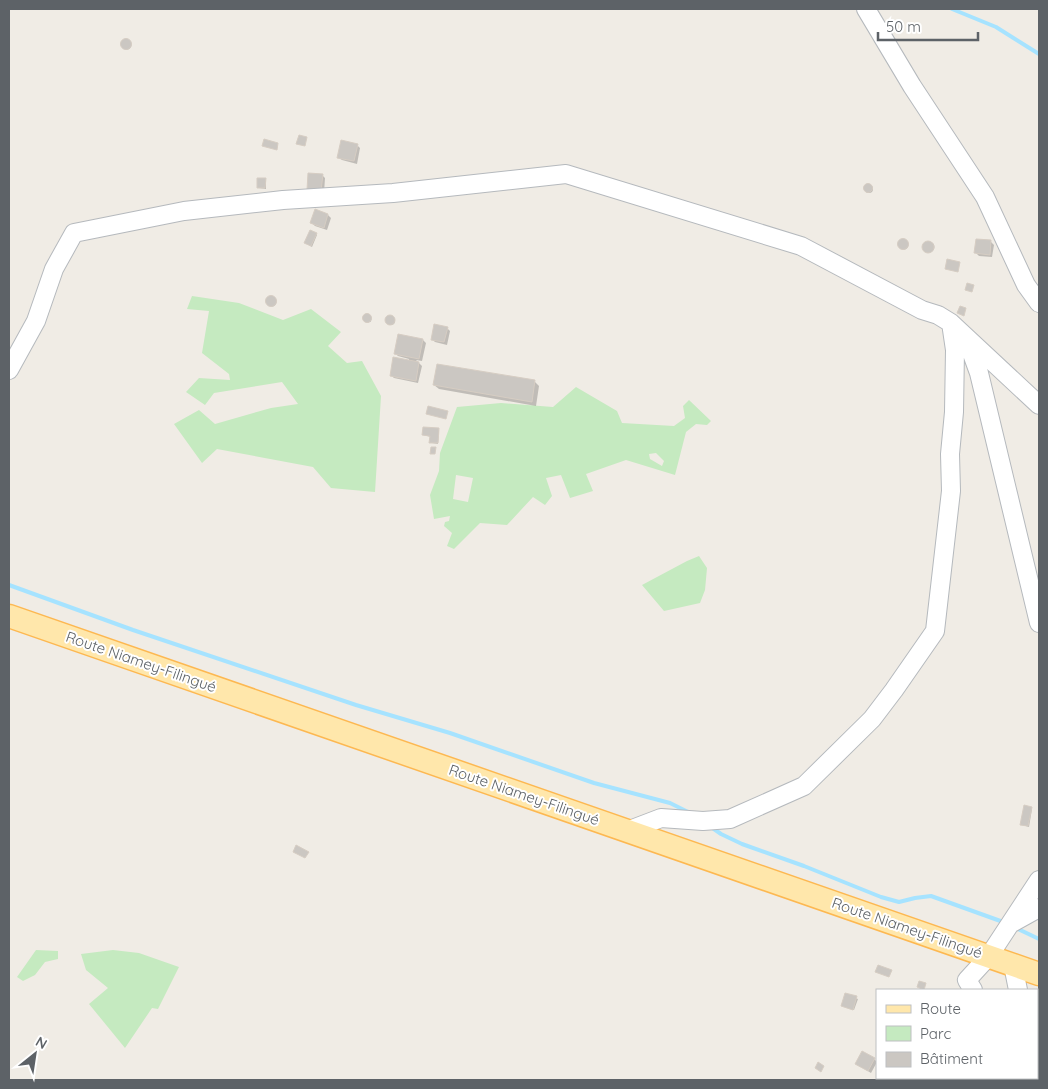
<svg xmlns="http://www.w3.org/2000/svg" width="1048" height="1089" viewBox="0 0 1048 1089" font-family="Quicksand,sans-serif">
  <rect width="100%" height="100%" fill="#f0ece5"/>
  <path fill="#c5eac0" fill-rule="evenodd" d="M192 296 239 303 283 320 311 309 341 332 328 346 347 363 362 361 381 396 375 492 331 488 313 467 217 449 202 463 174 424 199 410 215 424 271 408 298 404 282 382 214 393 205 405 186 392 199 378 230 380 229 374 202 353 209 311 187 309Z
    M576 387 617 411 622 423 674 426 685 418 683 406 689 400 711 421 707 425 696 424 686 432 675 475 626 460 586 474 593 491 570 498 561 475 546 478 552 496 545 505 533 497 507 525 480 523 454 549 447 546 452 533 444 526 445 522 449 521 450 516 434 519 430 495 439 471 440 453 457 407 501 403 553 407ZM656 453 664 461 662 466 650 459 649 454ZM456 475 473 478 468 502 453 499Z
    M699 556 707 568 705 590 700 603 664 611 642 585 687 561Z
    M36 950 58 951V959L45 962 35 975 23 981 17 977Z
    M113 950 139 953 179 967 158 1009 152 1008 125 1048 89 1004 108 988 86 970 81 954Z"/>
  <path fill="#0003" d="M122.5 45a4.5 4.5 0 1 1 9 0a4.5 4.5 0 1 1-9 0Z
    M357 145 360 148 357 164 342 160 339 158Z
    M322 175 325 178 324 193 311 192Z
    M266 180V189L259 188 258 187Z
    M865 189a4 4 0 1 1 8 0a4 4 0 1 1-8 0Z
    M328 215 331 218 327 230 315 226 312 223Z
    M316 234 317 235 312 247 307 244 306 243Z
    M899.5 245a4.5 4.5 0 1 1 9 0a4.5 4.5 0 1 1-9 0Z
    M923.5 247a5.5 5.5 0 1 1 11 0a5.5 5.5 0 1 1-11 0Z
    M991 242 994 245 992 257 979 256 976 253Z
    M267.5 302a4.5 4.5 0 1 1 9 0a4.5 4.5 0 1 1-9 0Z
    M364.5 319a3.5 3.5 0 1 1 7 0a3.5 3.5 0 1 1-7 0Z
    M387 321a4 4 0 1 1 8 0a4 4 0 1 1-8 0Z
    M447 328 450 331 447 345 435 342 432 339Z
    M423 340 426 343 422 361 416 360 422 366 418 383 394 378 391 375 409 361V359L398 356 395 353Z
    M535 382 539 386 536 406 439 389 434 385Z
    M439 430 438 444 432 443 431 437 423 435Z
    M1031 808 1032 809 1029 827 1022 825 1021 824Z
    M846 995 858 999 854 1010 843 1006Z
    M874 1059 877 1062 871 1073 856 1064Z"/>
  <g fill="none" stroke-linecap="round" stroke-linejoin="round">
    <path stroke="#a6e3ff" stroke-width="4" d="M952 9 996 27 1039 54
      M9 585 133 630 356 705 450 733 594 783 670 803 688 812
      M711 827 721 834 742 844 804 866 881 897 899 902 915 898 931 896 1006 923
      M1014 927 1039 939"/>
  </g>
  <path fill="#cbc7c2" stroke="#d6cdc3" d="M120.5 44a5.5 5.5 0 1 1 11 0a5.5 5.5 0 1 1-11 0Z
    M299 135 307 137 305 146 296 144Z
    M264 139 278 143 277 150 262 146Z
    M341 140 358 144 354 161 337 158Z
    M308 173 323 174 321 191 307 190Z
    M257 178H266L265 188H257Z
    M863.5 188a4.5 4.5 0 1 1 9 0a4.5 4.5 0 1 1-9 0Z
    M315 209 328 214 324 228 310 223Z
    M310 230 317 233 311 246 304 243Z
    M897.5 244a5.5 5.5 0 1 1 11 0a5.5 5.5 0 1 1-11 0Z
    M976 239 991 240 990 255 974 253Z
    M922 247a6 6 0 1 1 12 0a6 6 0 1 1-12 0Z
    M947 259 960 262 958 272 945 269Z
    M967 283 974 285 972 292 965 290Z
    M265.5 301a5.5 5.5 0 1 1 11 0a5.5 5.5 0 1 1-11 0Z
    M960 306 966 308 964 316 957 313Z
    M362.5 318a4.5 4.5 0 1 1 9 0a4.5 4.5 0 1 1-9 0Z
    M385 320a5 5 0 1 1 10 0a5 5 0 1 1-10 0Z
    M434 324 448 327 444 342 431 340Z
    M398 334 423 339 419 359 394 354Z
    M393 357 419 362 416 381 390 376Z
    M437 364 535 380 532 402 433 385Z
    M428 406 448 411 446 419 426 414Z
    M423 427 439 428 438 443H429L430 436 422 435Z
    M431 447H436L435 454H430Z
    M1024 805 1032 807 1028 826 1020 825Z
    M296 845 309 852 305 858 293 852Z
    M878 965 892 970 889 977 875 972Z
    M919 981 926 983 924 990 917 987Z
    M845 993 857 996 853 1010 841 1006Z
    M862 1051 875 1058 868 1071 855 1064Z
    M818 1062 824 1066 821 1072 815 1068Z"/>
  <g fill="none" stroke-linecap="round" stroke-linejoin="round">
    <defs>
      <path id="minor" d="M866 9 912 86 985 197 1026 285 1039 303
        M967 340 979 373 1039 623
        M9 370 36 321 54 269 74 233 184 211 283 200 393 193 566 174 801 246 922 310 938 315 951 323 1039 405
        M627 831 661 818 703 821 730 819 804 786 872 719 894 690 935 631 951 491 950 454 954 412 955 350 951 323
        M1012 923 1039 908
        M1013 965 1018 990
        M973 990 967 980 989 956 1039 880
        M903 1078H904
        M1026 1080 1027 1078"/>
      <path id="major" d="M9 616 1039 974"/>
    </defs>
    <use href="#minor" stroke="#b5b9bd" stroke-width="20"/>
    <use href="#major" stroke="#fdb851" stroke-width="25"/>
    <use href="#minor" stroke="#fff" stroke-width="18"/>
    <use href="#major" stroke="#ffe7ab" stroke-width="22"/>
  </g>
  <g text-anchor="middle" stroke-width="4" stroke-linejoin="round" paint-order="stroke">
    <g font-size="15" fill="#5d6267" stroke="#fff">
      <text transform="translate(141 662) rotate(19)" y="5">Route Niamey-Filingué</text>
      <text transform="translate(524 795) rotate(19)" y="5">Route Niamey-Filingué</text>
      <text transform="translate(907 928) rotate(19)" y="5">Route Niamey-Filingué</text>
    </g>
  </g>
  <rect width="1048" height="1089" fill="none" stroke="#5d6267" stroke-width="20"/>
  <rect x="876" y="989" width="162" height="90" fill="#ffffff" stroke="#bec0c2"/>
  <rect x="886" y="1005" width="25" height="8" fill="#ffe7ab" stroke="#bec0c2"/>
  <text x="920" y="1014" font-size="15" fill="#5d6267">Route</text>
  <rect x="886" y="1026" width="25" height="15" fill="#c5eac0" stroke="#bec0c2"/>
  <text x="920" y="1039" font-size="15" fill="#5d6267">Parc</text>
  <rect x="886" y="1052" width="25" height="15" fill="#cbc7c2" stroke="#bec0c2"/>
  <text x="920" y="1064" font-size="15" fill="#5d6267">Bâtiment</text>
  <g transform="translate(35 1054) rotate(30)" stroke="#ffffff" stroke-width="4" paint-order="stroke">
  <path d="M0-4L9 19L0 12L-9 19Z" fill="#5d6267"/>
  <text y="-8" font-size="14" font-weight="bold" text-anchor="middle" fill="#5d6267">N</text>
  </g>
  <path d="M878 32v8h100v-8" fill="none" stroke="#5d6267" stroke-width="2.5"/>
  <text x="886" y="32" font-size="15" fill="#5d6267" stroke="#ffffff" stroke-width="4" paint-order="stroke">50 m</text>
</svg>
